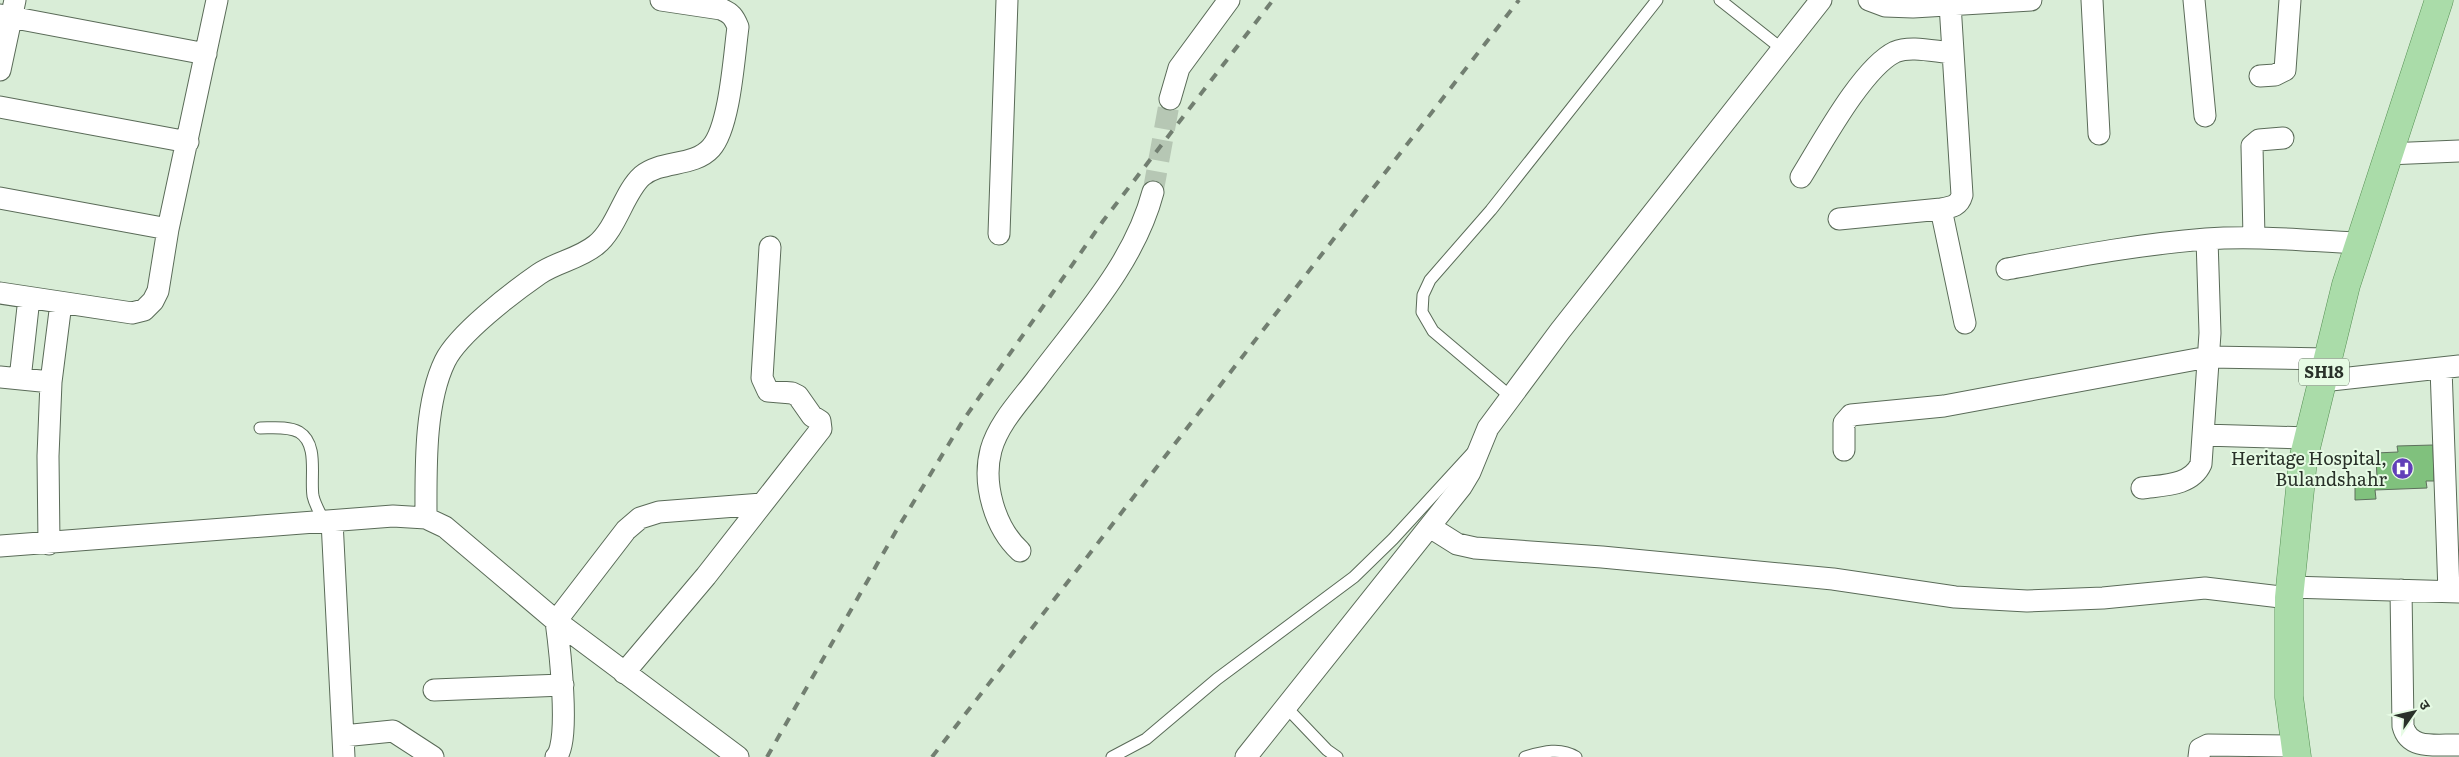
<svg xmlns="http://www.w3.org/2000/svg" width="2459" height="757" viewBox="0 0 2459 757" font-family="Literata,'Noto Sans Devanagari',serif">
  <rect width="100%" height="100%" fill="#d9edd7"/>
  <path fill="#80c17d" stroke="#5e705d" d="M2433 445 2434 481H2426L2427 488 2375 490 2376 499 2355 500V480L2377 479 2376 453 2398 452 2397 446Z"/>
  <g fill="none" stroke-linecap="round" stroke-linejoin="round">
    <path stroke="#b6c7b4" stroke-width="21" stroke-dasharray="21 11" stroke-linecap="butt" d="M1153 192 1170 99"/>
    <defs>
      <path id="service" d="M1720 0 1782 49
        M1511 397 1433 331 1422 312 1423 295 1430 280 1491 210 1657 0
        M260 428C272 428 288 426 299 432 319 444 310 477 313 496 315 505 320 513 324 521
        M1285 706 1327 750 1337 757
        M1112 757 1146 739 1217 679 1354 577 1393 539 1472 453
        M1525 757C1543 752 1560 747 1576 757"/>
      <path id="minor" d="M1869 0 1885 6 1913 7 2031 0
        M2092 0 2099 134
        M2194 0 2205 116
        M0 15 206 54
        M0 70 15 0
        M2260 76 2275 75 2285 70 2290 0
        M1170 99 1179 68 1229 0
        M0 107 188 142
        M2387 154 2459 151
        M1801 177C1821 145 1862 68 1895 52 1911 45 1936 52 1953 53
        M0 198 168 229
        M1941 209 1965 323
        M1839 219 1941 209C1952 207 1959 206 1962 195L1950 4
        M999 234 1007 0
        M2254 238 2252 146 2259 140 2283 138
        M2007 269C2072 257 2140 244 2206 239 2257 235 2308 241 2359 243
        M0 293 132 313 144 310 153 301 158 291 168 229 217 0
        M2441 368 2449 592
        M0 377 51 382
        M20 379 29 298
        M2322 381 2459 366
        M2203 435 2308 438
        M1844 450V423L1851 415 1944 406 2208 357 2327 359
        M2142 488C2163 485 2191 486 2201 464L2210 333 2207 239
        M426 518C426 471 424 404 445 361 458 334 513 292 539 274 556 262 579 259 596 245 617 228 624 192 642 176 661 160 694 167 711 148 730 127 734 56 738 27 734 17 731 13 721 9L661 0
        M332 521 344 757
        M1430 527 1457 544 1475 548 1602 557 1833 579 1955 597 2027 601 2103 598 2205 588 2289 598
        M49 544 48 456 51 382 61 303
        M0 546 393 516 426 518 445 527 556 621 738 757
        M1020 551C995 528 982 484 991 450 998 424 1020 401 1036 380 1080 321 1134 264 1153 192
        M2290 587 2459 592
        M2401 590 2403 726C2409 751 2438 744 2459 745
        M624 673 706 576 821 429 820 421 812 416 798 396 792 393 768 391 762 378 770 247
        M434 690 563 685
        M343 736 393 731 433 757
        M556 757C571 743 559 643 556 621L626 530 640 518 659 512 762 504
        M1246 757 1461 487 1470 472 1488 428 1560 331 1821 0
        M2199 757 2200 749 2208 745 2295 746"/>
      <path id="primary" d="M2297 757 2289 697V598L2303 460 2346 285 2439 0"/>
    </defs>
    <use href="#service" stroke="#5a6b58" stroke-width="13"/>
    <use href="#minor" stroke="#5a6b58" stroke-width="23"/>
    <use href="#primary" stroke="#589156" stroke-width="29"/>
    <use href="#service" stroke="#fff" stroke-width="11"/>
    <use href="#minor" stroke="#fff" stroke-width="21"/>
    <use href="#primary" stroke="#aadca9" stroke-width="28"/>
    <path stroke="#727f71" stroke-width="4" stroke-dasharray="9 9" stroke-linecap="butt" d="M767 757 896 531 964 419 1103 221 1273 0
      M932 757 1519 0"/>
  </g>
  <defs>
    <symbol id="hospital-disc" viewBox="-11 -11 22 22"><circle r="9.5" fill="#613fb8" stroke="#e6fbe4"/><path d="M-5-5h3v3.5h4V-5h3V5h-3V1.5h-4V5h-3Z" fill="#fff"/></symbol>
  </defs>
  <g fill-rule="evenodd">
    <use href="#hospital-disc" x="2390" y="456" width="25" height="25"/>
  </g>
  <g text-anchor="middle" stroke-width="4" stroke-linejoin="round" paint-order="stroke">
    <rect fill="#e6fbe4" stroke="#626e61" stroke-width="1" x="2299" y="358.5" width="50" height="27" rx="4"/>
    <g font-size="16" font-weight="bold" fill="#293129">
      <text x="2324" y="378">SH18</text>
    </g>
    <g font-size="18" fill="#293129" stroke="#e6fbe4" text-anchor="end">
      <text x="2387" y="465">Heritage Hospital,<tspan x="2387" dy="21">Bulandshahr</tspan></text>
    </g>
  </g>
  <g transform="translate(2414 712) rotate(56)" stroke="#e6fbe4" stroke-width="4" paint-order="stroke">
  <path d="M0-4L9 19L0 12L-9 19Z" fill="#293129"/>
  <text y="-8" font-size="14" font-weight="bold" text-anchor="middle" fill="#293129">उ</text>
  </g>
</svg>
